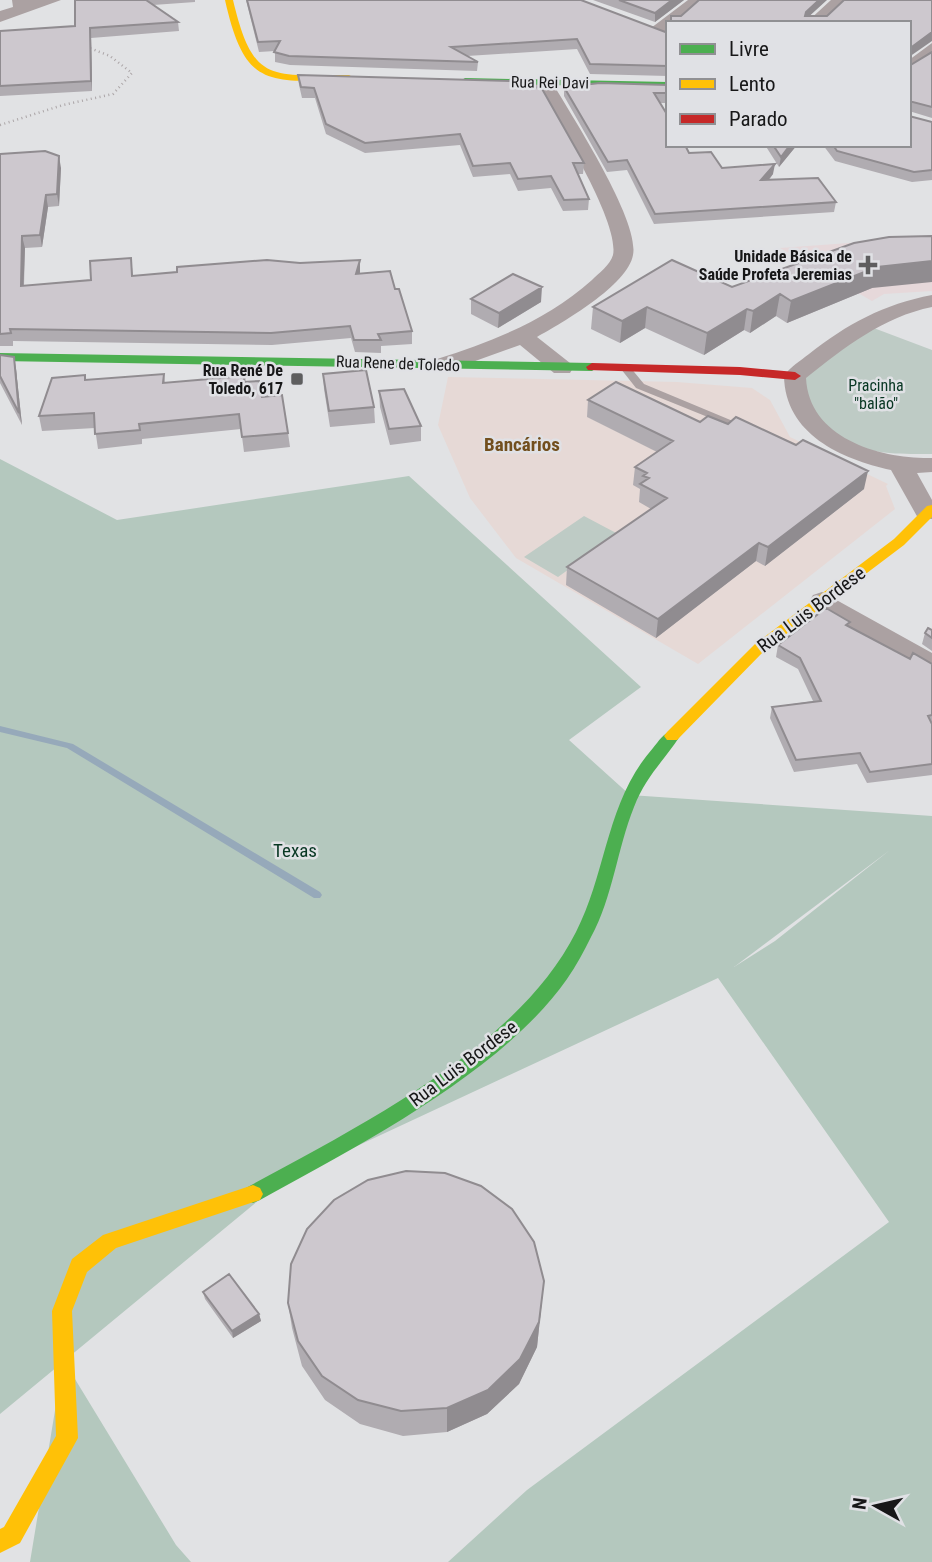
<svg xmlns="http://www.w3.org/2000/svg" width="932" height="1562" viewBox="0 0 932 1562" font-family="'Roboto Condensed',sans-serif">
  <rect width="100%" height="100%" fill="#e1e2e4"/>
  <path fill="#e6d9d6" d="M448 377 677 382 752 388 770 400 790 437 888 484 886 486 895 509 698 664 516 558 470 498 438 425Z"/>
  <path fill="#e6d8da" d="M918 238 932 281V291L884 294 872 301 780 248Z"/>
  <path fill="#becbc5" d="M871 327 932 350V454C901 454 867 455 839 439 827 432 816 418 806 408L805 377Z
    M584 516 618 534 558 577 524 557Z"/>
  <path fill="#b4c8be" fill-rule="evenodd" d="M0 459 117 520 409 476 641 687 569 740 630 795 932 816V1562H448L527 1490 889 1222 718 978 282 1181 64 1361 176 1545 191 1562H30L63 1362 0 1414ZM890 850 775 941 734 967Z"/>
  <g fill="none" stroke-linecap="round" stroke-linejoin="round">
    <path fill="#96a9ba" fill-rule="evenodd" d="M0 726 73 744 320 892 322 895 320 898H314L67 748 0 732Z"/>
    <path stroke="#aba5a7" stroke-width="2.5" stroke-dasharray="1 3.5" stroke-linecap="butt" d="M0 125 63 105 113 94 132 73 110 56 87 47"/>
    <path fill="#aba1a2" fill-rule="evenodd" d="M626 366 630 367 644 384 740 424 738 426H730L636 388 621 369Z"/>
    <path fill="#aba1a2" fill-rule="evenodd" d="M12 0H61L0 22V11L13 7Z
      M688 0H706L678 23H668V31L657 36 651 34V28Z
      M831 0H849L824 23H806Z
      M932 43V57L909 74V60Z
      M543 77 552 82C571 115 640 220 633 255 628 285 562 323 537 337L570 363 573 368 570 373H554L520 345 453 369H437L434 364 437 359C494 341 547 320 592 280 599 273 610 265 613 255 620 221 553 115 534 82Z
      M932 295V307C883 317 845 347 806 378 809 439 881 459 932 458V472L917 473 932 500V519L918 518 891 470C841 459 785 434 784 376 790 367 800 361 809 354 847 324 884 304 932 295Z
      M822 592 932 653V674L813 607 809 601 813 595Z"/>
    <path fill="#4caf50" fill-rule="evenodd" d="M465 78 668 82V88L462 83 460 81Z
      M0 353 592 363 598 367 592 371 0 361Z
      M672 731 680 736C663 762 646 776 634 807 617 849 613 897 591 937 584 951 576 966 567 979 502 1072 359 1145 260 1200L253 1203 246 1200 243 1194 246 1188C357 1127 517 1049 576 932 607 872 606 801 653 748 659 741 663 733 672 731Z"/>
    <path fill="#ffc107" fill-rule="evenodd" d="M225 0H233C253 84 270 75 349 75L354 78 349 81C267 81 245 89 225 0Z
      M932 505V517L904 545 765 650 677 740H667L664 736 667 732 755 644 894 539 927 506Z
      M253 1185 260 1188 263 1194 260 1200 116 1248 87 1272 72 1311 78 1438 20 1543 0 1553V1529L4 1527 56 1436 52 1311 72 1259 103 1235Z"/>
    <path fill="#c62828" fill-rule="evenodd" d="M592 363 740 367 795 372 801 376 795 380 740 375 588 370 586 367Z"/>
  </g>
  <path fill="#b0acb1" d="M75 0H195V2L153 5 178 22 179 31 91 38 92 91 0 96V31L75 26Z
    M246 0H581L668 33V76L590 74 577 49 467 56 478 62 477 71 290 65 275 62V51L259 52Z
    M593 0H684L655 22Z
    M932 52V118L909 111V66Z
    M298 75 584 163 583 174H577L589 199 588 210 563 211 551 188 518 191 510 174 473 177 460 145 365 153 326 134 315 98H302L299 85Z
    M668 85V103H660L689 153 722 168 773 174 769 180 836 202 834 212 654 224 627 170 607 172 564 96V87Z
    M932 122V180L912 182 835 161 823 145H909Z
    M765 145H797L779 167Z
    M0 154 61 168 59 206 48 207 42 247 25 248 24 286 91 280 131 258 133 276 360 272V273L395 289 412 331V344L381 346V353L355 352 351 338 272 345 13 341V346H0Z
    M732 287 872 288 787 323 776 316 750 333 744 330 704 355 645 328 620 343 591 329 593 307Z
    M471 299 541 302 498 328 471 314Z
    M0 355 16 369 22 425 0 383Z
    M164 374 165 383 245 376 246 382 262 397 288 433 290 447 244 452 241 429 142 439V444L98 449 95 428 42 431 39 416 85 375 86 380Z
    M323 374 374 407 375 423 330 427 324 389Z
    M379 391 421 426V441L390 445 380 407Z
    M588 400 700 422 864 489 765 566 756 561 656 638 566 585 567 567 651 509 639 502 640 489 633 485 635 467 657 452 587 417Z
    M849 626 910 659 932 664V775L867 783 857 764 794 772 770 718 772 707 813 701 798 669 776 657 778 645Z
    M932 630V651L922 644 925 633Z
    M544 1281 537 1347 519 1384 487 1414 447 1432 403 1436 360 1424 325 1400 302 1366 292 1328 288 1303Z
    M203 1292 259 1314 261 1321 233 1338 205 1299Z"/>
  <path fill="#908c90" d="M672 0H684L655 22V13Z
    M819 0H827L804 21 806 12Z
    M90 28 91 38 92 91 91 81Z
    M932 32V41L909 57V48Z
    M790 145H797L779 167 781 157Z
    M59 156 61 168 59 206 57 194Z
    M775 164 773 174 760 190 761 180Z
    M46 195 48 207 42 247 40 235Z
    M22 236 25 248 23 298 21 286Z
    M360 260V272L357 286 356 274Z
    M932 261V282L872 288 787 323 791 301 877 267Z
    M542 287 541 302 498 328 499 313Z
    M780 294 776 316 750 333 753 311Z
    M647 307 645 328 620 343 622 321Z
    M747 309 744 330 704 355 707 333Z
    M14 357 16 369 22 425 19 413Z
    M868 471 864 489 765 566 768 547Z
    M759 543 756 561 656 638 658 619Z
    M544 1281 537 1347 519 1384 487 1414 447 1432V1408Z
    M259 1314 261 1321 233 1338 232 1331Z"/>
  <path fill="#cdc8ce" stroke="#908c90" stroke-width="2" d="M75 0H146L178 22 90 28 91 81 0 86V31L75 26Z
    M247 0H581L668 33V66L590 64 577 39 451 47 478 62 289 56 274 52 280 41 258 42Z
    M619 0H672L655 13Z
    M699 0H819L806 12 805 16H827L844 0H932V32L909 49V23H671V16H681Z
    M932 52V107L909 101V104V66Z
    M298 75 514 81 528 88 541 87 584 163H573L589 199 564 200 551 176 518 179 510 163 473 166 460 134 365 143 326 124 314 88 301 87Z
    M600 83 668 85V93H654L668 116V145H685L689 153 711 152 722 168 775 164 761 180 818 178 836 202 655 214 627 160 608 162 564 87Z
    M909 116 932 122V170L914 172 837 151 833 145H909Z
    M773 145H790L781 157Z
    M45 151 59 156 57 194 46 195 40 235 22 236 21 286 91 280 90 261 131 258 132 276 177 272V267L267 260 300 263 360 260 356 274 390 271 395 289H399L412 331 378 334 381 340H354L350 326 271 333 10 329 11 333 0 334V154Z
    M932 236V261L877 267 791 301 780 294 753 311 747 309 707 333 647 307 622 321 593 307 672 260 732 287 854 243 889 237Z
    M513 274 542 287 499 313 471 299Z
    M0 355 14 357 19 413 0 376Z
    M366 370 374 407 329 411 323 374Z
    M164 374 163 383 245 376 243 382 259 381 262 397 282 395 288 433 242 437 239 414 139 424 140 430 95 434 94 413 39 416 52 378 85 375V380Z
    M616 382 700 422 708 416 728 424 736 417 796 445 803 440 868 471 768 547 759 543 658 619 567 567 667 498 640 484 649 478 643 476 647 473 635 467 673 441 588 400Z
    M404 389 421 426 389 429 379 391Z
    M826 608 850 622 846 625 910 659 913 653 932 664V715L928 716 932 724V764L870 772 860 753 796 760 772 707 821 701 800 658 778 645Z
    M928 628 932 630V638L925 633Z
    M406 1171 445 1173 481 1186 512 1209 534 1242 544 1281 539 1322 520 1359 488 1390 447 1408 401 1411 358 1400 322 1376 298 1341 288 1303 291 1264 307 1229 334 1200 368 1180Z
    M229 1274 259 1314 232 1331 203 1292Z"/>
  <g fill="#5e5e5f" stroke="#e0e1e5" stroke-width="2.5">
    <path d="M864.5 254.5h7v7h7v7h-7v7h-7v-7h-7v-7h7z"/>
    <rect x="290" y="372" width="14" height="14" rx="3.5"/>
  </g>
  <g text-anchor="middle" stroke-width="5" stroke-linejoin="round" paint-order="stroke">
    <g font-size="16" fill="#171718" stroke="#e0e1e5">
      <text transform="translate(550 82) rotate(1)" y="6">Rua Rei Davi</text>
      <text transform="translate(398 363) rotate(2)" y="6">Rua Rene de Toledo</text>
    </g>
    <g font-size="16" font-weight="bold" fill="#171718" stroke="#e0e1e5" text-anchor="end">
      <text x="852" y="262">Unidade Básica de<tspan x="852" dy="18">Saúde Profeta Jeremias</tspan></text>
      <text x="283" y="376">Rua René De<tspan x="283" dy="18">Toledo, 617</tspan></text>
    </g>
    <g font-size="16" fill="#083723" stroke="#e0e1e5">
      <text x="876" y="391">Pracinha<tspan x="876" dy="18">"balão"</tspan></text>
    </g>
    <g font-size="19" font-weight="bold" fill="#724f1e" stroke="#e0e1e5">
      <text x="522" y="451">Bancários</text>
    </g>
    <g font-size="19" fill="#171718" stroke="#e0e1e5">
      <text transform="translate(811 609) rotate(-37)" y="7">Rua Luis Bordese</text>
      <text transform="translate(463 1063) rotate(-37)" y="7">Rua Luis Bordese</text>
    </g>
    <g font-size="19" fill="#083723" stroke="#e0e1e5">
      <text x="295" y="857">Texas</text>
    </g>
  </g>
  <rect x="666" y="21" width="245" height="126" fill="#e0e1e5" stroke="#909093" stroke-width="2"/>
  <rect x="680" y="44" width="35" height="10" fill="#4caf50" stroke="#909093" stroke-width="2"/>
  <text x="729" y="56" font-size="21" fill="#171718">Livre</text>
  <rect x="680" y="79" width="35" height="10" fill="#ffc107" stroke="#909093" stroke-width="2"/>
  <text x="729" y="91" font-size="21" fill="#171718">Lento</text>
  <rect x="680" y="114" width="35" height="10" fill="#c62828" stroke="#909093" stroke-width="2"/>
  <text x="729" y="126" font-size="21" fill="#171718">Parado</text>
  <g transform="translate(876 1506) rotate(278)" stroke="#e0e1e5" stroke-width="5" paint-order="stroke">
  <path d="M0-5L12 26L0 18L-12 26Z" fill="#171718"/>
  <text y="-10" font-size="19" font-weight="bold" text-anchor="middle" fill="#171718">N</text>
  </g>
</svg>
